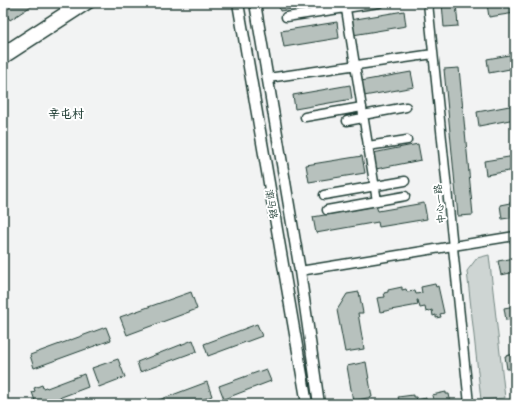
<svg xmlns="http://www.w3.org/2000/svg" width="518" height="407" viewBox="0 0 518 407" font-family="'Playpen Sans','LXGW WenKai TC',sans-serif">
  <rect width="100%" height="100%" fill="#f2f3f3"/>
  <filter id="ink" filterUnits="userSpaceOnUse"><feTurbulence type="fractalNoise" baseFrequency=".025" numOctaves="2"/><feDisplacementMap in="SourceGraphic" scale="8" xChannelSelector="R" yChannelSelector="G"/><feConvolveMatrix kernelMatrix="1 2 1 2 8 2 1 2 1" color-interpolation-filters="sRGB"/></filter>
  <g filter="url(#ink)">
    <path fill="#ced5d3" stroke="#768984" d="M489 255 505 398 481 400 467 271 477 258Z"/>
    <path fill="#b7c1bd" stroke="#1f3d34" d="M3 3H36L10 20 3 10Z
      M278 3H327L280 11Z
      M442 3H456L458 26 444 27Z
      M491 3H515V13L489 17 487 4Z
      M404 11 406 26 353 35 350 20Z
      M337 22 339 38 284 47 281 31Z
      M515 54V68L489 73 487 59Z
      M459 68 473 215 458 216 444 69Z
      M411 72 414 87 364 96 361 81Z
      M350 85 352 99 295 109 293 95Z
      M515 105V119L479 126 477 112Z
      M418 144 421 160 376 169 373 153Z
      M362 156 365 173 309 182 306 165Z
      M515 156V170L486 175 484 161Z
      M515 202V217L502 219 500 205Z
      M424 203 427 219 379 227 378 222 316 233 313 217 376 206 378 211Z
      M515 258V272L501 275 498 261Z
      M435 284 436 287 438 286 444 313 440 314 441 317 436 318V315L433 316 432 310 426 312 425 307 420 308 418 300H417L418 305 380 312 377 298 385 297 384 293 388 292V290L402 287V290L406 289 407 292 415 291 416 294 422 293 421 287Z
      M191 292 197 309 127 335 120 317Z
      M359 292 363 313H358L364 349 345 352 337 310 347 294Z
      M515 306V319L506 320 504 308Z
      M257 324 262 336 208 356 204 344Z
      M106 327 111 340 34 368 30 355Z
      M193 340 197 351 140 372 137 362Z
      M515 354V368L507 369 505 356Z
      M118 359 125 377 99 387 92 368Z
      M366 362 372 397 353 401 347 366Z
      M266 369 271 381 224 399 219 386Z
      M84 374 88 387 51 401 52 402 46 404H36L32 392 35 391 34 388 42 385 43 388 46 387 47 388Z
      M207 382 212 396 192 404H152L151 403Z
      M446 392V394H449L451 404H396L395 401 399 400 398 397 413 395V397H416L417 400 426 398V402L433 400 432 395Z"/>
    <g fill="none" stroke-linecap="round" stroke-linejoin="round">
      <defs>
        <path id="minor" d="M345 3 377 201
          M428 3 469 404
          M286 17 379 3
          M3 51 77 3
          M3 60 91 3
          M268 78 433 54
          M363 115 406 107
          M305 117 362 107
          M347 121 363 118
          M368 146 407 140
          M324 195 405 181
          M327 210 405 196
          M300 271 515 236"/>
        <path id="major" d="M238 3 307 404
          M255 3 300 271 319 404"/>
      </defs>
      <use href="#minor" stroke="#1f3d34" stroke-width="11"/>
      <use href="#major" stroke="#1f3d34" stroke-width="13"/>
      <use href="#minor" stroke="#fff" stroke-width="8"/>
      <use href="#major" stroke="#fff" stroke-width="10"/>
    </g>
  </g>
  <g text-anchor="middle" stroke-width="4" stroke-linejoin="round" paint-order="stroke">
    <g font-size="10" fill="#1f3d34" stroke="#fff">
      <text transform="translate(272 204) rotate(80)" y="4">漷马路</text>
      <text transform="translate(439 204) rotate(-96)" y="4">中心一路</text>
    </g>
    <g font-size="12" font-weight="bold" fill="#1f3d34" stroke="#fff">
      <text x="66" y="118">辛屯村</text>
    </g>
  </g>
  <rect width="518" height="407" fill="none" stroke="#fff" stroke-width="16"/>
  <rect x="8" y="8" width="502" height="391" fill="none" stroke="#1f3d34" stroke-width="1.5" filter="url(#ink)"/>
</svg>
